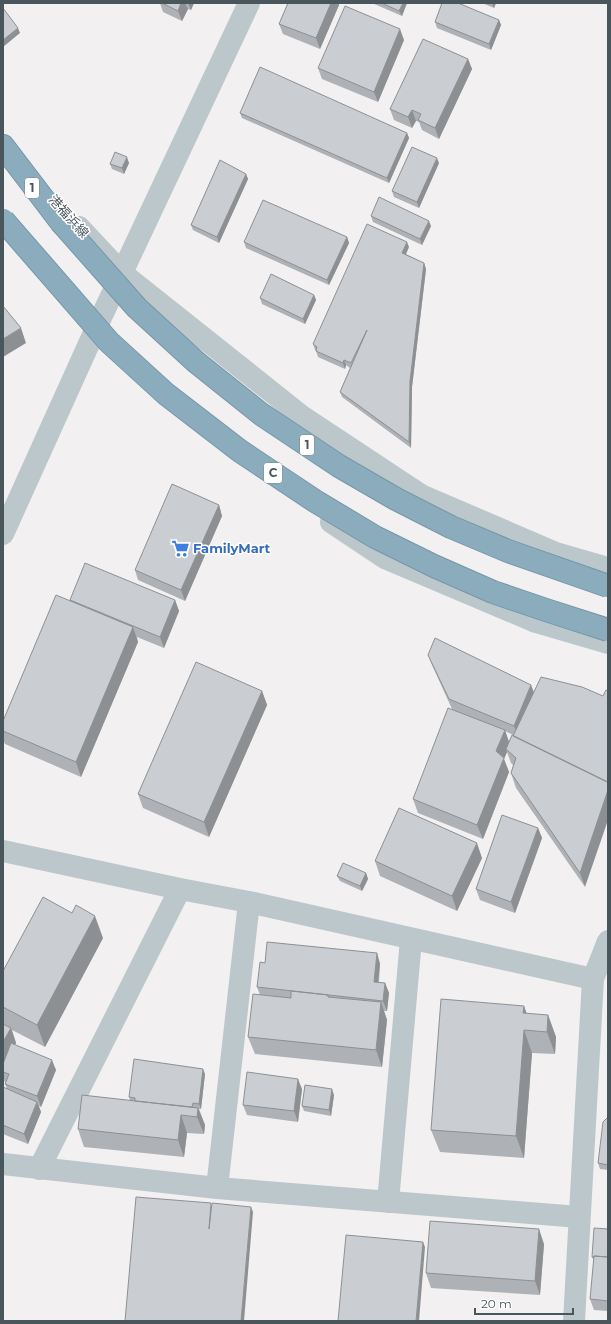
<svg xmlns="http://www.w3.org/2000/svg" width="611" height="1324" viewBox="0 0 611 1324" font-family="Montserrat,'Noto Sans JP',sans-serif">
  <rect width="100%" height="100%" fill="#f2f0f0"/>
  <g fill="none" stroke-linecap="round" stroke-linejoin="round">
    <defs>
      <path id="motorway" d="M3 146 61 222"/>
    </defs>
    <use href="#motorway" stroke="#7597a8" stroke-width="24"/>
    <path stroke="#bcc7cc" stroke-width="22" d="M3 851 180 889 249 902 593 979
      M3 1164 217 1188 579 1217
      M39 1169 180 889
      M217 1188 249 902
      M388 1202 411 939"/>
    <path stroke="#bcc7cc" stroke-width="22" d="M79 227 122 273 303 417 421 495 556 553 608 568
      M331 522 385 558 536 622 608 643
      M3 534 97 326 249 3
      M574 1321 593 979 608 941"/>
    <use href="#motorway" stroke="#8aacbc" stroke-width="22"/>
    <defs>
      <path id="motorway-bridge" d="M3 220 109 342 166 394 240 451 315 501 375 537 434 566 493 592 546 610 608 630
        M61 222 137 308 196 362 261 414 339 466 396 499 451 527 508 551 608 586"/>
    </defs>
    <use href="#motorway-bridge" stroke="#7597a8" stroke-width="24" stroke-linecap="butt"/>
    <use href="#motorway-bridge" stroke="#8aacbc" stroke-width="22"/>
  </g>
  <path fill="#aeb1b5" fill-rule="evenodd" d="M160 3H194L191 10 188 9 182 21 163 12Z
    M288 3H338L339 5 320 49 283 34 279 24Z
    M372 3H407L402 16Z
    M482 3H496L494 8Z
    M499 20 501 25 491 50 437 28 435 22Z
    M404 40 378 102 322 79 318 68Z
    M468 59 472 69 439 139 422 130 419 122 416 121 412 128 394 120 390 109Z
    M240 113 407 133 409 138 389 183 242 118Z
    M129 163 124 174 112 169 110 164Z
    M439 163 419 208 394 197 392 191Z
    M246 174 248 179 219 243 193 230 191 225Z
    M371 216 431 226 422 245 373 222Z
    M347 237 349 243 329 285 246 248 244 242Z
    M409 247 406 254 424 263 426 269 412 387 411 448 342 397 340 392 350 368 346 365 345 369 318 357 316 351 315 350 313 344Z
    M314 295 316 300 305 324 262 304 260 298Z
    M219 505 222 516 185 601 138 580 135 570Z
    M175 600 179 611 164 648 137 637 138 642 81 777 5 744 3 740V721L70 601Z
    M428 655 531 685 585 887 516 788 511 773 513 765 511 763 507 752 504 759 509 772 483 839 418 813 413 799 452 709 432 665ZM505 731 513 735 509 742Z
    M262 691 267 705 209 837 143 808 138 794Z
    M538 828 542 838 515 913 480 900 476 889Z
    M482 858 457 911 380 876 375 861Z
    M366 873 368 879 362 891 340 881 337 876Z
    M103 938 45 1047 12 1030 16 1043 15 1045 56 1070 41 1107 39 1106 41 1112 28 1144 3 1134V1087L7 1089 5 1084 6 1082 4 1081 3 1078V971Z
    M377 953 380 964 379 982 385 983 389 993 387 1011H384L387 1020 382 1067 255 1054 248 1037 260 995 257 987 265 963Z
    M524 1006 526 1014 548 1015 556 1037 555 1054 532 1053 524 1158 440 1152 431 1130Z
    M205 1074 201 1109H199L205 1125 204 1134 187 1133 184 1157 84 1147 78 1129 130 1100 129 1097Z
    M302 1089 298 1122 247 1115 243 1105Z
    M334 1095 331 1116 304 1111 302 1106Z
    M608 1117V1170L600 1169 598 1163Z
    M608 1229V1311L594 1310 590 1299 594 1261 592 1257Z
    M544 1244 540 1295 431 1288 426 1273Z"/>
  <path fill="#8d9093" d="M181 3H185L188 9 182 21 178 11Z
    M188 3H194L191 10Z
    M331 3H338L339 5 320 49 316 38Z
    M403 3H407L402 16 399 11Z
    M492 3H496L494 8Z
    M499 20 501 25 491 50 489 44Z
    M18 28 20 33 3 47V40Z
    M400 29 404 40 378 102 374 92Z
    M468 59 472 69 439 139 435 128Z
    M412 110 416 121 412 128 408 117Z
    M407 133 409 138 389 183 387 178Z
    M127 157 129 163 124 174 122 168Z
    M437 158 439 163 419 208 417 202Z
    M246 174 248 179 219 243 217 237Z
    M429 221 431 226 422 245 420 239Z
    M347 237 349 243 329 285 327 280Z
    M407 242 409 247 404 258 402 253Z
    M424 263 426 269 412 387 411 448 409 442 410 381Z
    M314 295 316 300 305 324 303 319Z
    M21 328 26 343 3 357V339Z
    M344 360 346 365 345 369 343 363Z
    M219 505 222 516 185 601 181 590Z
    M175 600 179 611 164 648 160 637Z
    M133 627 138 642 81 777 76 762Z
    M531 685 535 695 518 736 514 726Z
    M262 691 267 705 209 837 204 822Z
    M505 730 510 745 506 749 507 752 504 759 509 772 483 839 477 825 496 751Z
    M608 781V820L585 887 580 873 605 786Z
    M538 828 542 838 515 913 511 902Z
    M477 843 482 858 457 911 452 896Z
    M366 873 368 879 362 891 360 886Z
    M95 916 103 938 45 1047 37 1025Z
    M377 953 380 964 377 992 374 982Z
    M385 983 389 993 387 1011 383 1001Z
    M381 1002 387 1020 382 1067 376 1050Z
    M524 1006 532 1028 523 1013Z
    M548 1015 556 1037 555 1054 547 1032Z
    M11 1028 16 1043 3 1066V1042Z
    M524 1030 532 1053 524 1158 516 1136Z
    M52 1060 56 1070 41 1107 37 1096Z
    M203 1069 205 1074 201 1109 199 1104Z
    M298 1079 302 1089 298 1122 294 1111Z
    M332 1089 334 1095 331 1116 329 1110Z
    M37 1102 41 1112 28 1144 24 1134Z
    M198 1108 205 1125 204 1134 197 1117Z
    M181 1115 187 1133 184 1157 178 1140Z
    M251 1207 253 1212 244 1321H241Z
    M539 1229 544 1244 540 1295 535 1281Z
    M423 1242 425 1247 419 1321H416Z"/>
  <path fill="#caced2" stroke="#8d9093" d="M162 3H181L178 11Z
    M288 3H331L316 38 279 24Z
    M382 3H403L399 11Z
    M442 3H458L499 20 489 44 435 22Z
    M345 6 400 29 374 92 318 68Z
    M3 8 18 28 3 40Z
    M423 39 468 59 435 128 418 120 421 114 412 110 408 117 390 109Z
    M260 67 407 133 387 178 240 113Z
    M412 147 437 158 417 202 392 191Z
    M115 152 127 157 122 168 110 164Z
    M220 160 246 174 217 237 191 225Z
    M379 197 429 221 420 239 371 216Z
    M263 200 347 237 327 280 244 242Z
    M367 224 407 242 402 253 424 263 410 381 409 442 340 392 367 330 351 363 344 360 343 363 316 351 317 347 313 344Z
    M271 274 314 295 303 319 260 298Z
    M3 306 21 328 3 339Z
    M172 484 219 505 181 590 135 570Z
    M85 563 175 600 160 637 70 600Z
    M56 595 133 627 76 762 3 731V721Z
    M435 638 531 685 514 726 449 699 428 655Z
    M196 662 262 691 204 822 138 794Z
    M541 677 582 687 603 696 606 690 608 691V781L607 782 513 736Z
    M448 708 505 730 496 751 504 758 477 825 413 799Z
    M512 735 608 782V790L580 873 511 773 516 758 506 749Z
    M399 808 477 843 452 896 375 861Z
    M502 815 538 828 511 902 476 889Z
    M343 863 366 873 360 886 337 876Z
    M43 897 72 913 76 905 95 916 37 1025 3 1007V971Z
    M267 942 377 953 374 982 385 983 383 1001 257 987 260 962 265 963Z
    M291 991 328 995V997L381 1002 376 1050 248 1037 253 994 291 998Z
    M441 999 524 1006 523 1013 548 1015 547 1032 524 1030 516 1136 431 1130Z
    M3 1024 11 1028 3 1042Z
    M11 1043 52 1060 37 1096 5 1084 9 1074 3 1072V1064Z
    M134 1059 203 1069 199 1104 193 1103 192 1107 135 1101V1098L129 1097Z
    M247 1072 298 1079 294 1111 243 1105Z
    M305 1085 332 1089 329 1110 302 1106Z
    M3 1087 37 1102 24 1134 3 1125Z
    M82 1095 198 1108 197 1117 181 1115 178 1140 78 1129Z
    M608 1117V1165L598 1163 603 1122Z
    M136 1197 211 1203 209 1229 212 1203 251 1207 241 1321H125Z
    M430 1221 539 1229 535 1281 426 1273Z
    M594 1228 608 1229V1257L594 1256V1257H592Z
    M346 1235 423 1242 416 1321H338Z
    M594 1256 608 1257V1301L590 1299Z"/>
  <defs>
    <symbol id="supermarket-bare" viewBox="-9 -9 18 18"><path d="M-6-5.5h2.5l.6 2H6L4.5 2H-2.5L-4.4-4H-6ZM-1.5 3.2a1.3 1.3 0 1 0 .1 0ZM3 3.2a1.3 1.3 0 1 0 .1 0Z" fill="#3f7fe0" stroke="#fff" stroke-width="2.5" paint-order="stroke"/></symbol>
  </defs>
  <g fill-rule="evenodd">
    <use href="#supermarket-bare" x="168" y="536" width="25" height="25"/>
  </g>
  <g text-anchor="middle" stroke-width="3" stroke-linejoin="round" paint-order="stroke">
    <g fill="#fff" stroke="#80898e" stroke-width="1">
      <rect x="25" y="178" width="14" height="20" rx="3"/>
      <rect x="300" y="435" width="14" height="20" rx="3"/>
      <rect x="264" y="463" width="18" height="20" rx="3"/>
    </g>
    <g font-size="12" font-weight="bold" fill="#49575d">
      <text x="32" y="192">1</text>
      <text x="307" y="449">1</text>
      <text x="273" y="477">C</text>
    </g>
    <g font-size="13" fill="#49575d" stroke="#fff">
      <text transform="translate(69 216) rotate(48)" y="5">港福浜線</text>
    </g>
    <g font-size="13" font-weight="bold" fill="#366cbe" stroke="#fff" text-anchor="start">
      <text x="193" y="553">FamilyMart</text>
    </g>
  </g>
  <rect width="611" height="1324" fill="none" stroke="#49575d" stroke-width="8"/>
  <path d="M475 1308v6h98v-6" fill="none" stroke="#49575d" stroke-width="2"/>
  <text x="481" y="1308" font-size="12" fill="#49575d" stroke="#ffffff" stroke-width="3" paint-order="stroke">20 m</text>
</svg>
